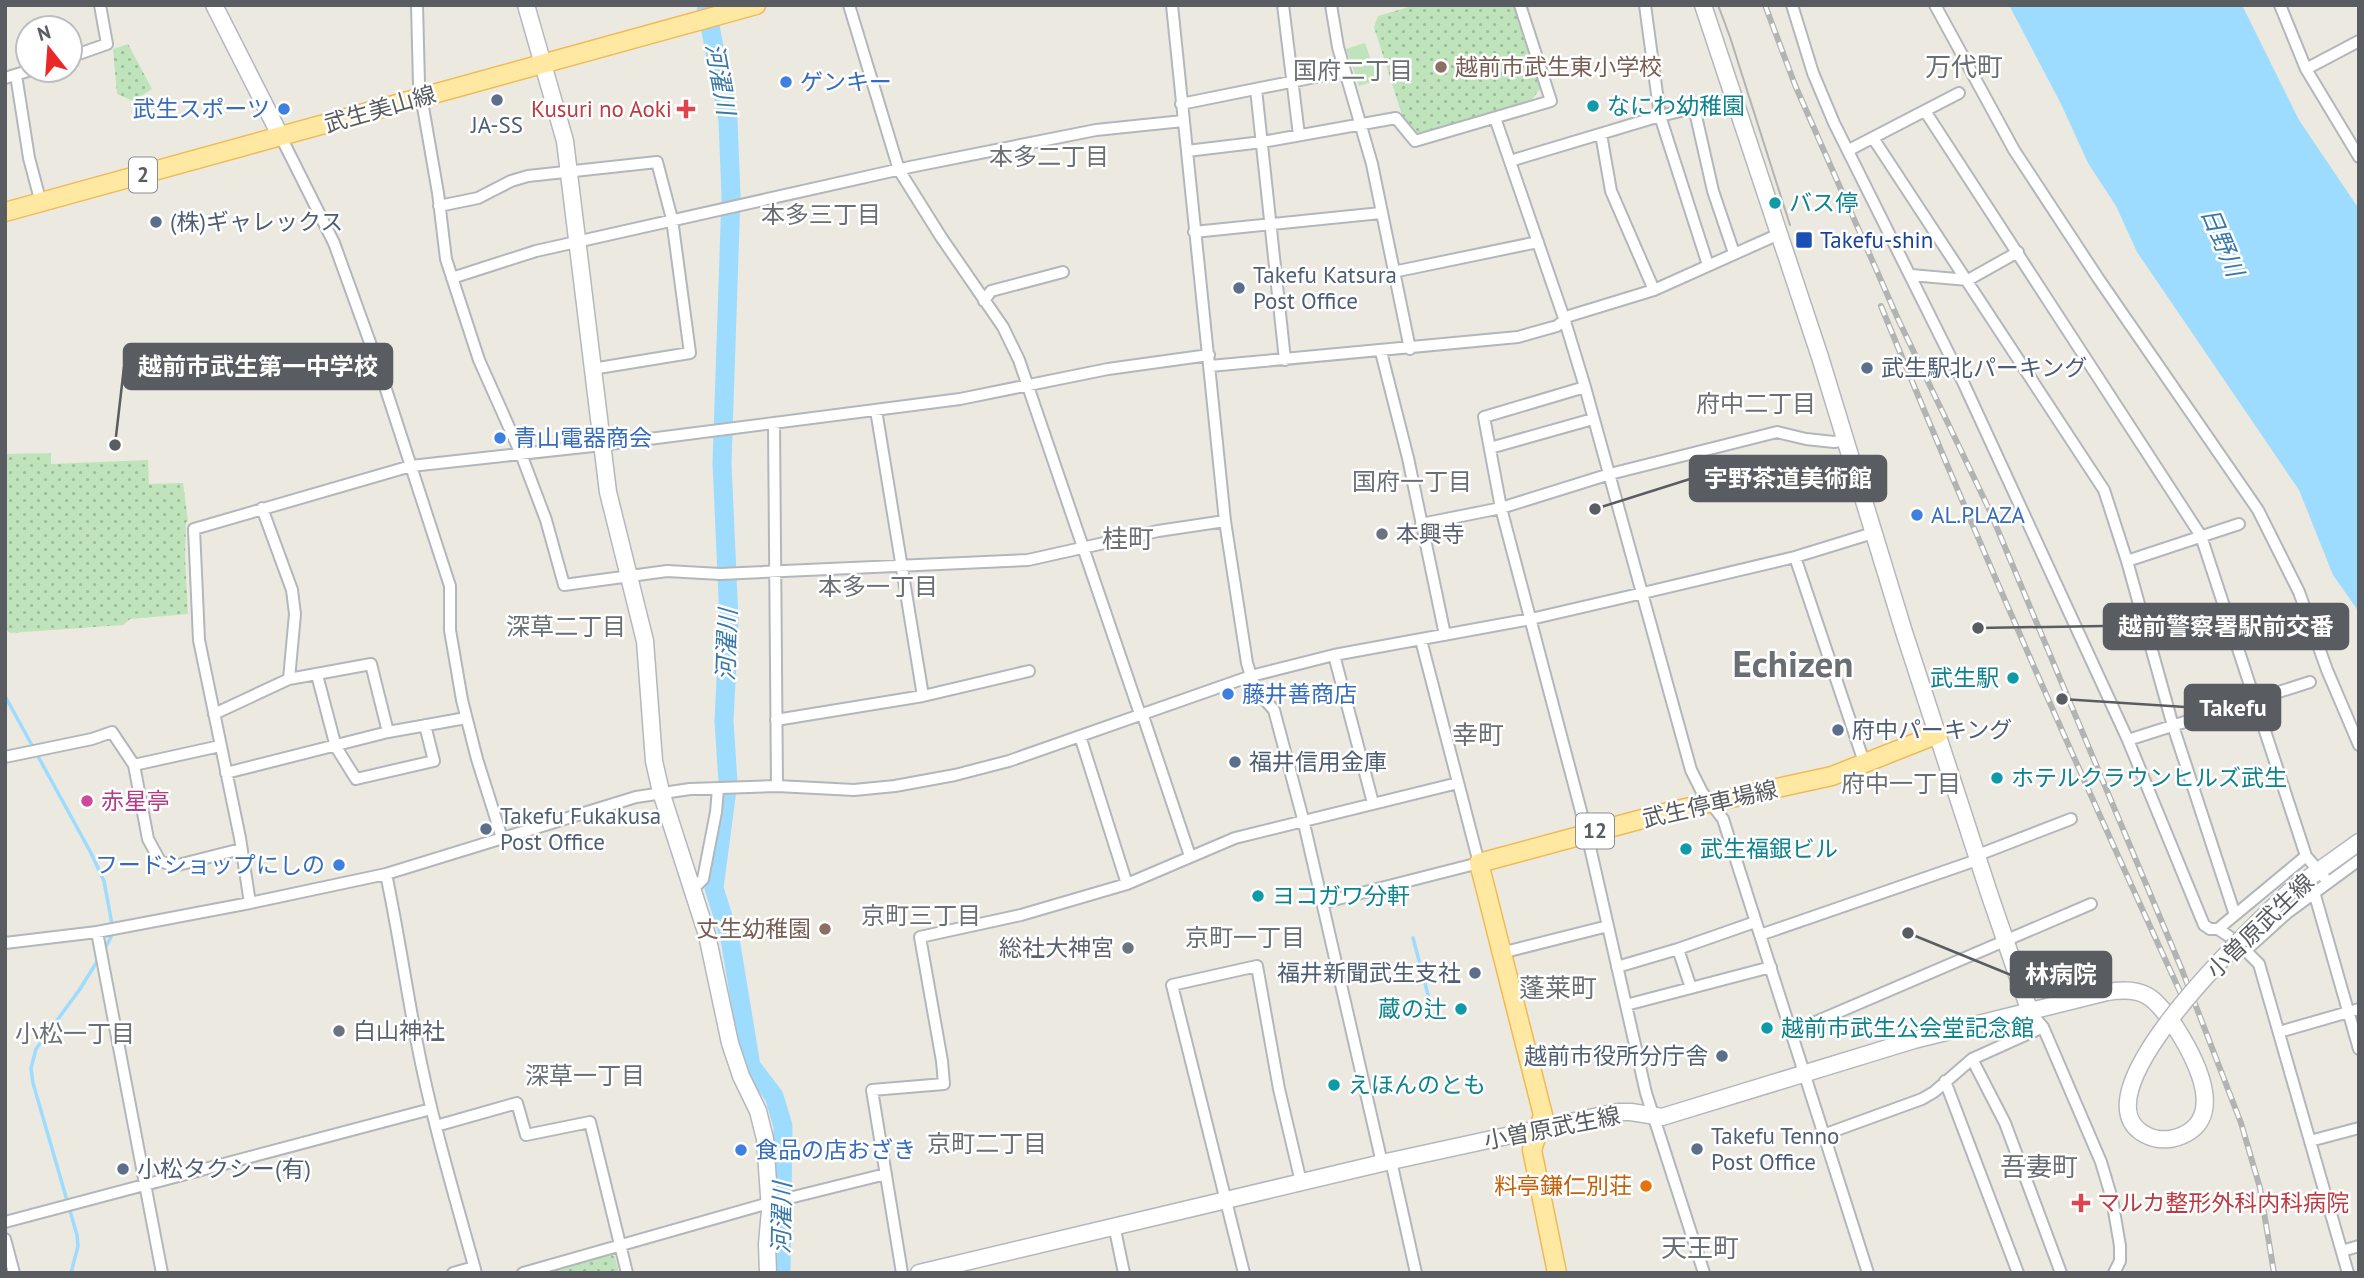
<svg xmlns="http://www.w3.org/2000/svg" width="2364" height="1278" viewBox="0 0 2364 1278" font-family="'PT Sans','Noto Sans JP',sans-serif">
  <defs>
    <pattern id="park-dots" width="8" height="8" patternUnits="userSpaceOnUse" patternTransform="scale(1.75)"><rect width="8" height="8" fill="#bfe4bc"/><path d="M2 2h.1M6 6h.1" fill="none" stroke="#9ebc9c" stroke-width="1.8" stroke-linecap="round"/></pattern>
  </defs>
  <rect width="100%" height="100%" fill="#ece9e0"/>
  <path fill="url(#park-dots)" d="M1416 5H1513L1540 89 1530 102 1418 134 1402 115 1374 27 1378 16Z
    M128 44 152 89 133 101 117 94 113 49Z
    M51 453V464L148 460 149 484 183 483 188 521 186 522 185 556 188 614 130 619 123 625 10 633 5 629V454Z
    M609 1253 615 1257 619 1273H541Z"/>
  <path fill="#bfe4bc" d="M1365 43 1378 80 1359 86 1346 49Z"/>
  <path fill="#9ddcff" d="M2009 5H2242L2299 120 2359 209V612L2333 575 2299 490 2137 252 2116 206 2088 163 2061 104Z"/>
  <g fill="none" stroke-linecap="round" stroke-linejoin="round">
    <path stroke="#9ddcff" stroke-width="3.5" d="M5 696 91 853 104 881 112 924 111 937 104 950
      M1413 938 1431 1006
      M71 1273 78 1246 77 1235 33 1083 31 1068 36 1049 80 989 98 960"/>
    <path stroke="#9ddcff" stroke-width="19" d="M706 5 728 120 731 196 722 463 729 620 724 721 728 782 714 888 730 939 751 1066 774 1096 783 1126 781 1273"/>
    <defs>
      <path id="street" d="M417 5 419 84 438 193 446 259 479 360 521 454 546 520 564 585 667 571 720 574 1028 560 1158 531 1225 521
        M849 5 899 170 941 237 1003 327 1019 360 1140 714
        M1172 5 1225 521 1247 663 1255 689 1274 710 1303 819 1382 1163
        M1283 5 1299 135
        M1331 5 1338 47 1372 164 1410 349
        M1645 5 1660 116 1708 265
        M1792 5 1813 73 1834 123 1963 382 2128 740 2204 925 2210 929H2218L2306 856
        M1935 5 2014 150 2098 278 2258 510 2299 592 2327 670 2359 745
        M2280 5 2306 69 2359 157
        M70 57 107 44 100 5
        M2306 69 2359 41
        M16 75 29 158 41 203
        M5 78 31 70
        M1256 89 1285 360
        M1181 104 1345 71
        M1694 107 1713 191 1734 253
        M1925 111 2201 536 2306 856 2328 882
        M1495 118 1564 318 1585 387 1691 770 1702 792 1723 819 1868 1273
        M1601 134 1611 191 1654 290
        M281 137 334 243 377 362 450 586V630L462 700 477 759 502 838
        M1873 138 2104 490 2127 561 2173 726 2235 915
        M1849 150 1959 93
        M1187 151 1262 142 1396 118 1415 141 1551 101 1520 5
        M1510 161 1660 116 1735 98
        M439 206 478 198 511 181 528 176 657 162 672 219 690 353 592 369
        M1194 232 1381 213
        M1393 272 1538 242
        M1911 275 1968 280 2018 252
        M452 278 536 251 910 167 1096 130 1183 121
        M984 301 991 291 1063 272
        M1381 352 1408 458 1445 635
        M1210 366 1518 337 1557 326 1569 316 1654 290 1779 234
        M1585 387 1484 417 1501 508 1587 834 1646 1093 1704 1273
        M876 410 923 696
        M774 423 777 786
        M1490 448 1593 419
        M262 508 292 590 295 614 289 679
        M1421 524 1501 508 1610 474 1777 432 1806 439 1834 442 1845 440
        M1795 557 1865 765
        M2127 561 2239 524
        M1334 655 1373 803
        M317 675 336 747 356 779 434 761 425 725
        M1142 713 1190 856
        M214 714 289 679 371 664 388 732
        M776 720 923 696 1029 671
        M1080 736 1127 884
        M2128 740 2310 682
        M5 757 92 739 112 732 134 765 220 746
        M134 765 148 839 160 861 174 866 241 849
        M226 773 388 732 466 718
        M1978 855 2071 819
        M386 874C398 930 406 987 417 1043 432 1121 455 1197 476 1273
        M693 889 703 879 716 812 718 789
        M2314 892 2359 1049
        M250 903 240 838 199 640 194 529 411 466 602 445 960 399 1108 369 1209 355
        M1322 903 1479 863 1421 640
        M2218 929 2236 941 2259 964 2348 1273
        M97 932 162 1273
        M1760 935 1980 859
        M5 943 97 932 250 903 386 874 636 797 690 789 777 786 854 790 895 786 955 775 1009 761 1251 676 1334 655 1531 619 1643 593 1795 557 1873 533
        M1678 949 1691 988
        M2245 951 2287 913 2359 860
        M1501 953 1608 926
        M1617 967 1678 949 1755 922
        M1626 1005 1771 967
        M2030 1012 2043 1027 2101 1162 2112 1199 2120 1246V1261L2114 1273
        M1792 1032 2091 904
        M2279 1032 2359 1009
        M1972 1059 2005 1123 2061 1273
        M1945 1081 2018 1273
        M436 1126 517 1103 526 1135 590 1122 627 1273
        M1823 1135 1922 1099 1934 1092 1972 1059 2043 1027
        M2310 1141 2359 1128
        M1391 1161 1416 1273
        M5 1222 431 1109
        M1114 1225 1124 1273
        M5 1239 14 1273
        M2342 1251 2359 1246
        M453 1273 474 1267
        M523 1273 769 1203 886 1174
        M902 1273 872 1090 944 1084 942 1061 920 937 1021 915 1127 884 1235 838 1458 783
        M1244 1273 1172 985 1257 966 1279 1089 1301 1182"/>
      <path id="secondary" d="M214 5 281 137
        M526 5 565 141 608 492 645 641 654 761 661 792 707 935 730 1043 741 1076 758 1111 765 1139 770 1210 767 1244 768 1273
        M1703 5 1820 357 1904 632 1990 896 2030 1012
        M2289 892 2359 842
        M919 1273 1382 1163 1617 1112H1631L1662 1117 1914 1040 2107 992C2143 986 2154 996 2174 1025"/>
      <path id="primary" d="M5 212 756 5
        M1557 1273 1532 1150 1543 1115 1479 863 1672 811 1832 776 1938 734"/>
    </defs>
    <use href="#street" stroke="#b3b7bb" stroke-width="14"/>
    <use href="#secondary" stroke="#b4b8bd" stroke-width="19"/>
    <use href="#primary" stroke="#f1b954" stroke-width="21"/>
    <use href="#street" stroke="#fff" stroke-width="10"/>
    <use href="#secondary" stroke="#fff" stroke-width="16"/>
    <use href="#primary" stroke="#ffe9a2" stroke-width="18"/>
    <path stroke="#b2b3b3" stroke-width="2" d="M1718 5 1730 37 1790 225"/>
    <defs>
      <path id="rail" d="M1765 5 1795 85 1898 319 1989 509 2182 970 2241 1123 2260 1188 2274 1273
        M1881 306C1976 538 2077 768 2182 996"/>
    </defs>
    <use href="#rail" stroke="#b2b3b3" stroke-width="6"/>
    <use href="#rail" stroke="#fff" stroke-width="3.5" stroke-dasharray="10" stroke-linecap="butt"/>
    <defs>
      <path id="secondary-bridge" d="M2174 1025C2191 1051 2226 1111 2187 1133 2175 1140 2159 1142 2146 1135 2069 1097 2258 922 2289 892"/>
    </defs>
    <use href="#secondary-bridge" stroke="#b4b8bd" stroke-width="19" stroke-linecap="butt"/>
    <use href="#secondary-bridge" stroke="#fff" stroke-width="16"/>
  </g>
  <g fill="#8d6e63" stroke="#fff" stroke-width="2.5">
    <circle cx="1441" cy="67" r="7"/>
    <circle cx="825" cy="929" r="7"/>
  </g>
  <g fill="#3f7fe0" stroke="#fff" stroke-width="2.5">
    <circle cx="786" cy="82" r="7"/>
    <circle cx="284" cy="109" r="7"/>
    <circle cx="500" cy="438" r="7"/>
    <circle cx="1917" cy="515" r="7"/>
    <circle cx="1228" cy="694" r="7"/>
    <circle cx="339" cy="865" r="7"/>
    <circle cx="741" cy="1150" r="7"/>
  </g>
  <g fill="#5c6f8a" stroke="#fff" stroke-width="2.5">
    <circle cx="497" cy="100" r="7"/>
    <circle cx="156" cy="222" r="7"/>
    <circle cx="1239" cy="288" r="7"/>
    <circle cx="1867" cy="368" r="7"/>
    <circle cx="1838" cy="730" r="7"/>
    <circle cx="1235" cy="762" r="7"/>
    <circle cx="486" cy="829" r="7"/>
    <circle cx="1475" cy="973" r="7"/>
    <circle cx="1722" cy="1056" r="7"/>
    <circle cx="1697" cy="1149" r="7"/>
    <circle cx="123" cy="1169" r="7"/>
  </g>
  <g fill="#0f9aa8" stroke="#fff" stroke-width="2.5">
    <circle cx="1593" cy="106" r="7"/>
    <circle cx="1775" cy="203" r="7"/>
    <circle cx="2013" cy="678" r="7"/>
    <circle cx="1997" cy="778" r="7"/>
    <circle cx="1686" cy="849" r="7"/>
    <circle cx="1258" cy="896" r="7"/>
    <circle cx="1461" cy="1009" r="7"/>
    <circle cx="1767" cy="1028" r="7"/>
    <circle cx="1334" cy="1085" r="7"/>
  </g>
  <g fill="#e0444e" stroke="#fff" stroke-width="2.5">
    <path d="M682.5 98.5h7v7h7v7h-7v7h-7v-7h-7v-7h7z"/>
    <path d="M2077.5 1192.5h7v7h7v7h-7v7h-7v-7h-7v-7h7z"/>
  </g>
  <rect fill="#1a4fb4" stroke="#fff" stroke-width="2.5" x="1795" y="231" width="18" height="18" rx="3.5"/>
  <g fill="#6b7280" stroke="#fff" stroke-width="2.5">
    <circle cx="1382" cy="534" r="7"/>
    <circle cx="1128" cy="948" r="7"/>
    <circle cx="339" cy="1031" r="7"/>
  </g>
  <circle fill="#d1479c" stroke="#fff" stroke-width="2.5" cx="87" cy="801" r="7"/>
  <circle fill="#e8710a" stroke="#fff" stroke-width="2.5" cx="1646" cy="1186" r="7"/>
  <g text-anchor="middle" stroke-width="5" stroke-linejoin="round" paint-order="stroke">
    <g fill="#fff" stroke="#8b8e90" stroke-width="2">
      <rect x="129" y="157.5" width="28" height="35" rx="5"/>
      <rect x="1576" y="813.5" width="38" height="35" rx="5"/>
    </g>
    <g font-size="21" font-weight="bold" fill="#595d61">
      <text x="143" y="182">2</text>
      <text x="1595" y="838">12</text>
    </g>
    <g font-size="23" fill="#785e54" stroke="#fff" text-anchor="start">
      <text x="1455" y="75">越前市武生東小学校</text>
      <text x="811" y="937" text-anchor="end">丈生幼稚園</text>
    </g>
    <g font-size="23" fill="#366cbe" stroke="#fff" text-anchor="start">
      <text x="800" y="90">ゲンキー</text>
      <text x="270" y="117" text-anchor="end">武生スポーツ</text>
      <text x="514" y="446">青山電器商会</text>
      <text x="1931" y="523">AL.PLAZA</text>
      <text x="1242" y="702">藤井善商店</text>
      <text x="325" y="873" text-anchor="end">フードショップにしの</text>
      <text x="755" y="1158">食品の店おざき</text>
    </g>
    <g font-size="23" fill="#0d838f" stroke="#fff" text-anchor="start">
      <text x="1607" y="114">なにわ幼稚園</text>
      <text x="1789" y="211">バス停</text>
      <text x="1999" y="686" text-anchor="end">武生駅</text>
      <text x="2011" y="786">ホテルクラウンヒルズ武生</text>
      <text x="1700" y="857">武生福銀ビル</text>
      <text x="1272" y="904">ヨコガワ分軒</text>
      <text x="1447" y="1017" text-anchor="end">蔵の辻</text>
      <text x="1781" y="1036">越前市武生公会堂記念館</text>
      <text x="1348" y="1093">えほんのとも</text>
    </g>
    <g font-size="23" fill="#595d61" stroke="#fff">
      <text transform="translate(380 109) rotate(-16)" y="8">武生美山線</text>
      <text transform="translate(1710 804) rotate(-13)" y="8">武生停車場線</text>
      <text transform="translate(2260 926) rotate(-44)" y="8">小曽原武生線</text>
      <text transform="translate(1552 1128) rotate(-11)" y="8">小曽原武生線</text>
    </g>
    <g font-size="23" fill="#be3a42" stroke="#fff" text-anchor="end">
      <text x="672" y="117">Kusuri no Aoki</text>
      <text x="2097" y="1211" text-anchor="start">マルカ整形外科内科病院</text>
    </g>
    <g font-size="23" fill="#4e5e75" stroke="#fff" text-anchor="start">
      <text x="497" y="133" text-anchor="middle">JA-SS</text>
      <text x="170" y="230">(株)ギャレックス</text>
      <text x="1253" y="283">Takefu Katsura<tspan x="1253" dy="26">Post Office</tspan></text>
      <text x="1881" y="376">武生駅北パーキング</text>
      <text x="1852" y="738">府中パーキング</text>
      <text x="1249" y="770">福井信用金庫</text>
      <text x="500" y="824">Takefu Fukakusa<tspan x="500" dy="26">Post Office</tspan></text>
      <text x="1461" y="981" text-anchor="end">福井新聞武生支社</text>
      <text x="1708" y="1064" text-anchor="end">越前市役所分庁舎</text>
      <text x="1711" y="1144">Takefu Tenno<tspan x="1711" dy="26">Post Office</tspan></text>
      <text x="137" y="1177">小松タクシー(有)</text>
    </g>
    <g font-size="23" fill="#164399" stroke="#fff" text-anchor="start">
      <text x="1820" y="248">Takefu-shin</text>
    </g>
    <g font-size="23" fill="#5b616d" stroke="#fff" text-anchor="start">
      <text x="1396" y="542">本興寺</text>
      <text x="1114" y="956" text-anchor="end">総社大神宮</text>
      <text x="353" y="1039">白山神社</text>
    </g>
    <g font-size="23" fill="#b23c85" stroke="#fff" text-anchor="start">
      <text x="101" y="809">赤星亭</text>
    </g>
    <g font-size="23" fill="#c56008" stroke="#fff" text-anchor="end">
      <text x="1632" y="1194">料亭鎌仁別荘</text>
    </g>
    <g font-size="24" fill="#6a6f73" stroke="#fff">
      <text x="1353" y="79">国府二丁目</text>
      <text x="1049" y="165">本多二丁目</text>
      <text x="821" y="223">本多三丁目</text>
      <text x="1756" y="412">府中二丁目</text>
      <text x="1412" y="490">国府一丁目</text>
      <text x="878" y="595">本多一丁目</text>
      <text x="566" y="635">深草二丁目</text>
      <text x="1901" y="792">府中一丁目</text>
      <text x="921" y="924">京町三丁目</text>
      <text x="1245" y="946">京町一丁目</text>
      <text x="75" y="1042">小松一丁目</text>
      <text x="585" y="1084">深草一丁目</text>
      <text x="987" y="1152">京町二丁目</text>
    </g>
    <g font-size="24" font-style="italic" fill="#3978a7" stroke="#fff">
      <text transform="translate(720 79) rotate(80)" y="8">河濯川</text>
      <text transform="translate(2222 242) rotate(67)" y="8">日野川</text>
      <text transform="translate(727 645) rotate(-88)" y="8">河濯川</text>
      <text transform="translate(782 1218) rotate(-89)" y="8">河濯川</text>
    </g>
    <g font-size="26" fill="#6a6f73" stroke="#fff">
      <text x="1964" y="76">万代町</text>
      <text x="1128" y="548">桂町</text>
      <text x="1478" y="744">幸町</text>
      <text x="1558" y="997">蓬莱町</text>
      <text x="2039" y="1176">吾妻町</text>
      <text x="1700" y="1257">天王町</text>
    </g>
    <g font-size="37" font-weight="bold" fill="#6a6f73" stroke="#fff">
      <text x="1793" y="677">Echizen</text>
    </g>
  </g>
  <path fill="none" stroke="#595d61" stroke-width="2.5" d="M115 445L124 367M1595 509L1690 479M1978 628L2104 626M2062 699L2185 707M1908 933L2011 975"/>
  <g fill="#595d61" stroke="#fff" stroke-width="2.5">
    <circle cx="115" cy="445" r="7"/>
    <circle cx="1595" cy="509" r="7"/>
    <circle cx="1978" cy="628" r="7"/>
    <circle cx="2062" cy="699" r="7"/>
    <circle cx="1908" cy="933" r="7"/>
  </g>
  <g fill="#595d61" stroke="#595d61" stroke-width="2.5">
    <rect x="124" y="344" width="268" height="45" rx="7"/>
    <rect x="1690" y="456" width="196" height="45" rx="7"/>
    <rect x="2104" y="604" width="244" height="45" rx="7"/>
    <rect x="2185" y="685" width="95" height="45" rx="7"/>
    <rect x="2011" y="952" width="100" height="45" rx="7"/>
  </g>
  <g font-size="24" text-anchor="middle" font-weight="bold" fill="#fff">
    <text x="258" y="375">越前市武生第一中学校</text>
    <text x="1788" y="487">宇野茶道美術館</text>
    <text x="2226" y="635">越前警察署駅前交番</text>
    <text x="2233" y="716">Takefu</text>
    <text x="2061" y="983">林病院</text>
  </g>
  <rect width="2364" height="1278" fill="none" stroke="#595d61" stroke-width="14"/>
  <g transform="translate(49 49) rotate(343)"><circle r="33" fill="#ffffff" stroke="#bdbec0" stroke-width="2"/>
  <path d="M0-5L12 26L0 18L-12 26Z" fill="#e92929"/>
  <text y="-10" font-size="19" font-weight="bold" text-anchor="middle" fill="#595d61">N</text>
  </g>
</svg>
